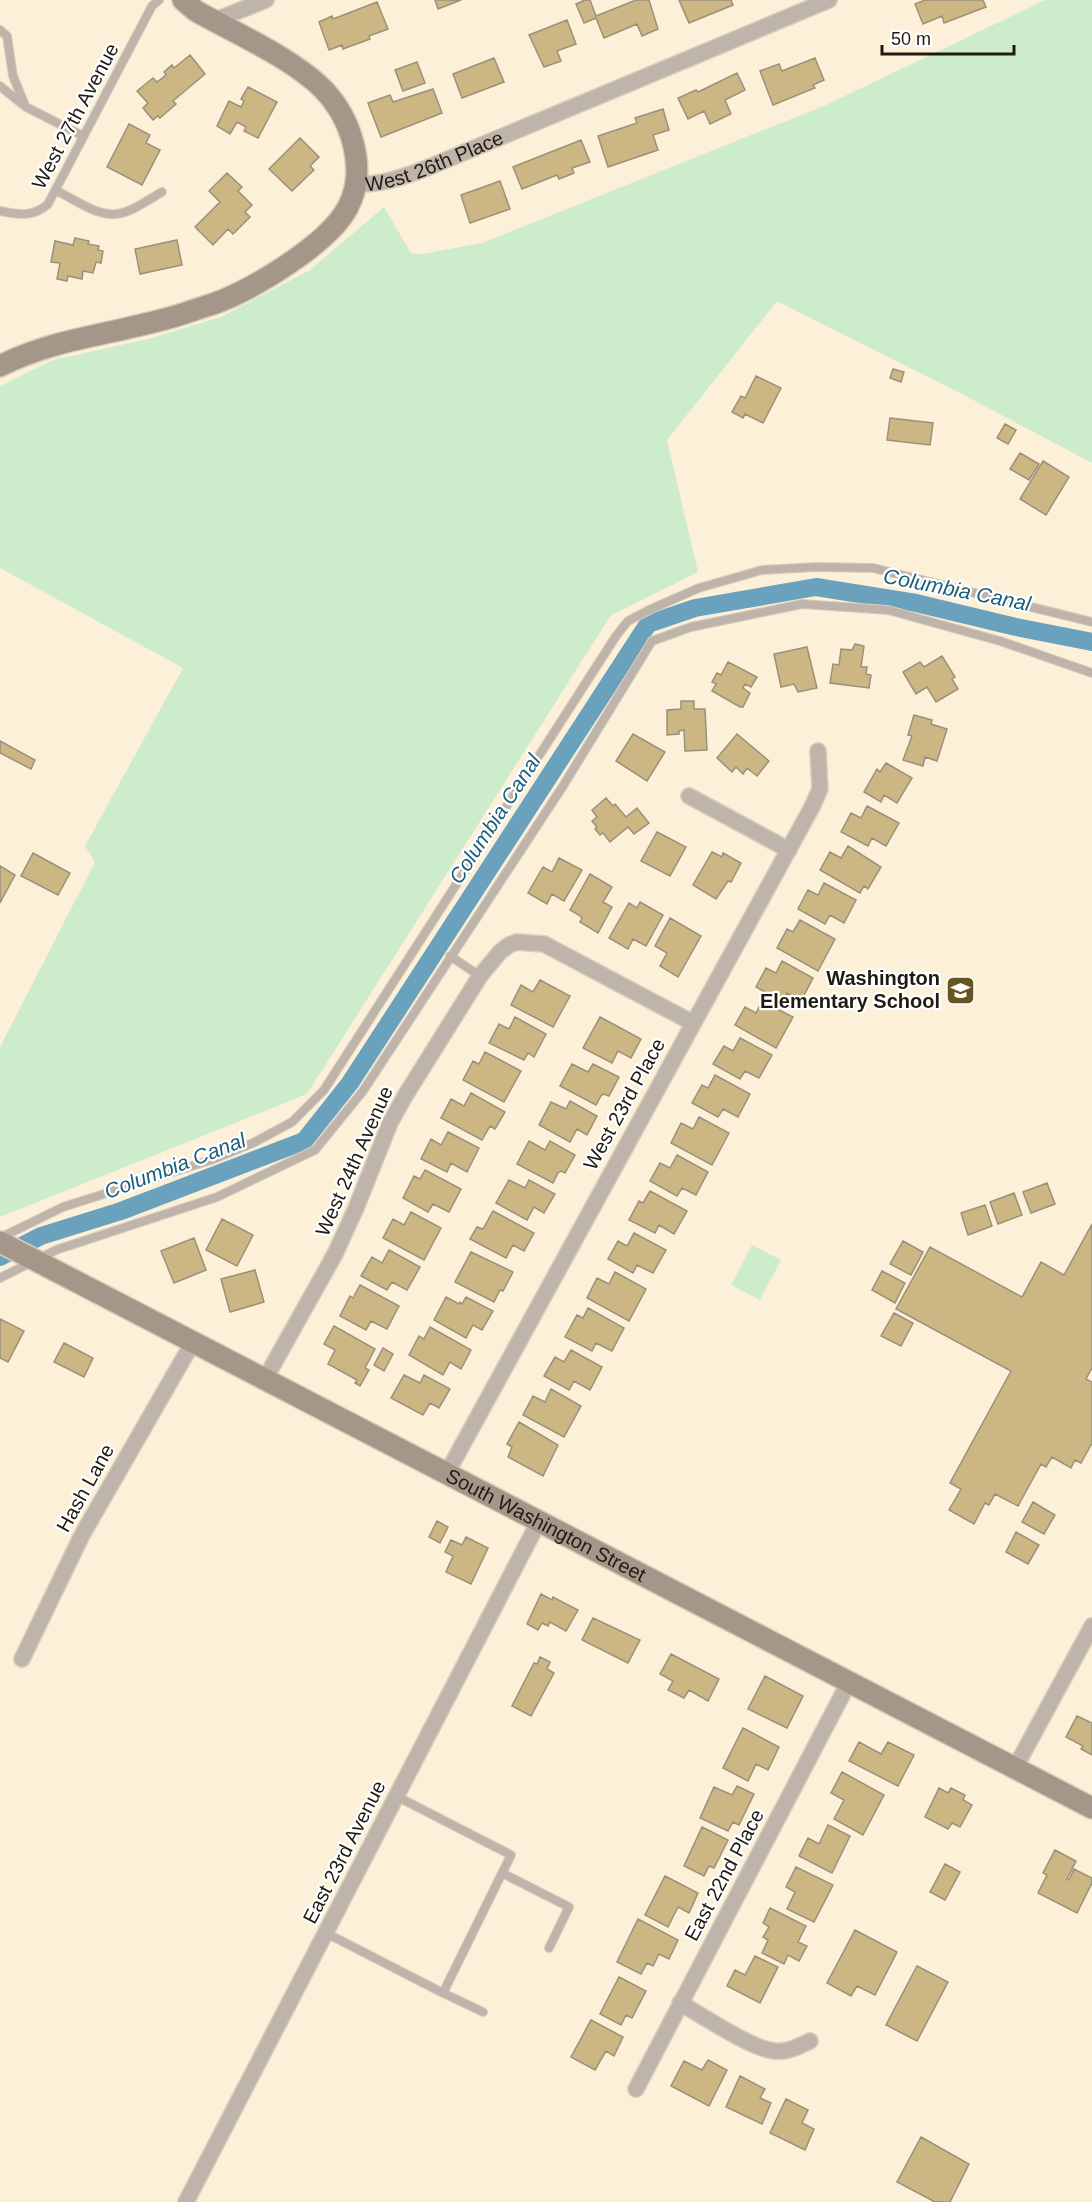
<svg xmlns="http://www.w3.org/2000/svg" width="1092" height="2202" viewBox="0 0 1092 2202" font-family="Helvetica,sans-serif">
  <rect width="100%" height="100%" fill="#fcf1d8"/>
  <path fill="#cceccc" d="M1045 0H1092V463L960 393 777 301 667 440 698 572 611 615 307 1094 0 1217V1047L95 862 85 846 183 668 0 568V386L53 360 148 339 221 317 310 270 384 207 411 253 423 254 482 243 826 105Z
    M752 1245 781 1260 760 1300 731 1285Z"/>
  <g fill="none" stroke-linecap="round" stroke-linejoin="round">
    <path stroke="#6aa1bd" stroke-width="18" d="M0 1257 41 1236 121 1211 304 1141 350 1083 648 624 695 608 816 587 916 603 1016 627 1092 642"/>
  </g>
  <path fill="#cbb684" stroke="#9b917a" stroke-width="1.5" d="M435 0H461L438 9Z
    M585 0H590L596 16 636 0H649L658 29 642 36 637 24 604 38 596 18 584 23 576 4Z
    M679 0H731L733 5 689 23Z
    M925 0H983L986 7 944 23 942 16 923 24 915 4Z
    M377 2 388 29 369 36 370 39 343 49 342 45 329 50 319 22 332 16 333 19Z
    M567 20 576 44 557 51 561 61 544 67 529 35Z
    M190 55 205 74 173 101 176 104 160 118 158 116 153 120 143 108 148 103 137 91 153 78 157 82 166 75 164 72 172 65 174 68Z
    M494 58 504 82 462 98 453 74Z
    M815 58 824 80 813 85 815 88 773 105 760 71 779 64 782 71Z
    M417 62 425 83 403 91 395 70Z
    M737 73 745 90 725 100 731 114 710 124 704 111 688 119 678 98 696 90 698 92Z
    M248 87 277 102 258 138 244 131 246 127 237 122 230 134 217 126 229 101 241 107 244 101 241 99Z
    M433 89 442 113 381 137 368 103 390 95 393 102Z
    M663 109 669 130 653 135 658 150 608 167 598 136 637 123 635 118Z
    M129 124 150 135 146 143 160 150 142 185 107 167Z
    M300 138 319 157 310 166 314 170 292 191 269 169Z
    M581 140 590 162 572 168 574 173 559 179 557 175 522 189 513 167Z
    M227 173 242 187 238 191 252 205 245 212 250 217 233 234 228 229 213 245 195 227 220 202 209 191Z
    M500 181 510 209 470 223 461 195Z
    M75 238 89 241 88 244 99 246 98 250 103 251 101 263 96 262 93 273 83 271 82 279 68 276 67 281 57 279 60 263 51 262 55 241 73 245Z
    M177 240 182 265 140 274 135 249Z
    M893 369 904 372 901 382 890 378Z
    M756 376 781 388 763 423 745 414 743 418 732 412 741 396 745 398Z
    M890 418 933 423 930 445 887 440Z
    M1005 424 1016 430 1008 444 997 438Z
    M1020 453 1039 464 1029 480 1010 469Z
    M1043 461 1069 477 1046 515 1020 499Z
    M855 644 864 646 861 667H867L866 674 871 675 869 688 830 683 833 664 839 665 841 649 852 650Z
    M807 647 817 688 798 692 794 684 781 687 774 654Z
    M942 656 955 677 952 679 958 689 936 702 927 687 916 694 903 672 920 662 924 667Z
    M728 662 757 677 751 687 745 684 743 688 750 693 743 707H740L712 691 716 684 712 682 717 673 721 675Z
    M681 701H694V709H705L707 750 685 751 684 730 679 731V734L667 735V710L681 709Z
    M914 715 932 720 931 724 947 729 937 761 925 757 923 766 903 760 912 736 908 735Z
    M633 734 665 752 647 781 616 761Z
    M737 734 769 761 757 776 747 768 743 774 736 767 732 772 717 758Z
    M0 741 35 760 31 769 0 753Z
    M886 763 912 778 897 803 884 795 881 802 864 792 877 769 880 772Z
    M606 798 613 806 615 804 626 817 637 808 649 823 634 834 628 827 610 842 603 833 600 835 595 829 597 827 592 821 597 817 592 810Z
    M867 806 899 823 886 846 872 838 868 846 841 832 851 813 861 818Z
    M657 832 686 847 670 876 641 861Z
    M848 846 881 867 868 889 864 886 860 893 820 870 830 852 841 858Z
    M712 852 722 857 723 853 741 863 731 882 728 881 716 899 693 885Z
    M33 853 70 873 58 895 21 876Z
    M559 858 582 870 564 901 552 894 547 904 528 893 543 867 552 872Z
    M0 866 15 875 0 903Z
    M590 874 612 887 603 902 612 907 598 933 580 922 582 918 579 915 570 910Z
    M824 883 856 900 844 923 830 915 825 924 798 909 808 890 818 895Z
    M640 902 663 915 646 946 633 939 628 949 609 938 629 903 637 908Z
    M670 918 701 936 678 977 660 966 667 953 655 946Z
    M800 920 835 939 818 971 777 948 787 929 793 932Z
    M782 961 813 978 801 1001 787 993 782 1002 756 987 766 968 776 973Z
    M540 980 570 996 553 1027 511 1005 521 985 533 992Z
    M762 1001 793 1017 776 1048 735 1025 745 1007 756 1013Z
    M515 1017 546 1034 534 1057 528 1053 524 1060 489 1043 499 1024 509 1029Z
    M600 1017 641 1039 631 1058 618 1051 612 1063 583 1048Z
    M740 1038 772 1055 759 1078 745 1071 740 1079 713 1064 724 1046 733 1051Z
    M485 1052 521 1071 504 1102 463 1080 473 1061 479 1064Z
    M572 1064 588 1072 593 1064 619 1077 609 1096 604 1094 601 1096 596 1105 560 1086Z
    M715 1075 750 1094 738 1117 723 1109 718 1117 692 1103 702 1085 708 1088Z
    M471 1093 505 1112 495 1129 490 1126 482 1140 441 1118 451 1099 464 1106Z
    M570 1101 597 1116 587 1135 577 1129 570 1142 539 1125 551 1102 566 1109Z
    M699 1117 729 1133 712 1165 671 1143 681 1123 693 1129Z
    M448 1132 479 1148 467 1172 451 1163 447 1172 421 1159 431 1139 441 1145Z
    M529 1141 545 1150 550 1141 575 1155 565 1173 561 1171 558 1173 553 1183 517 1164Z
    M677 1155 708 1172 696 1195 682 1188 677 1196 650 1181 660 1163 670 1168Z
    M425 1170 461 1189 449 1212 433 1204 428 1212 403 1198 414 1176 420 1179Z
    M509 1180 525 1188 529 1180 555 1194 544 1213 534 1207 527 1220 496 1203Z
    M1047 1183 1055 1204 1031 1213 1023 1192Z
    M650 1191 687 1211 674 1234 659 1225 655 1233 629 1220 639 1201 643 1203Z
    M1014 1193 1022 1215 998 1224 990 1202Z
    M985 1205 992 1226 968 1235 961 1213Z
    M493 1211 534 1233 524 1251 513 1245 506 1258 470 1239 477 1227 483 1229Z
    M411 1212 441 1228 424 1260 383 1238 393 1219 404 1225Z
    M222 1219 253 1235 237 1266 206 1250Z
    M1092 1224V1368L1086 1379 1092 1382V1443L1081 1463 1075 1460 1071 1468 1052 1457 1046 1467 1041 1464 1018 1506 995 1494 989 1505 985 1503 974 1524 949 1510 961 1489 950 1483 1011 1371 896 1309 930 1247 1022 1297 1041 1262 1064 1275Z
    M634 1233 666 1250 653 1273 637 1265 633 1273 608 1259 618 1241 627 1246Z
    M194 1238 206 1270 174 1283 161 1251Z
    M903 1241 923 1252 911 1275 890 1264Z
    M389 1250 420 1267 407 1290 392 1282 387 1290 361 1276 372 1257 382 1263Z
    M471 1252 513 1272 503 1291 500 1290 494 1302 455 1282Z
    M255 1270 264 1302 230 1312 221 1279Z
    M882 1271 905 1283 895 1303 872 1290Z
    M615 1272 646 1289 629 1321 587 1298 597 1278 609 1284Z
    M360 1285 399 1306 387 1329 371 1321 366 1330 340 1316 350 1296 353 1298Z
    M446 1297 459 1304 460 1302 462 1304 466 1297 493 1311 482 1330 473 1325 466 1338 434 1320Z
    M588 1308 624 1328 612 1351 596 1343 592 1351 565 1337 577 1315 583 1318Z
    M894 1313 913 1323 901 1346 881 1336Z
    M0 1319 24 1331 8 1362 0 1358Z
    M334 1326 375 1349 365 1368 369 1370 360 1386 355 1383 357 1380 328 1364 335 1350 324 1344Z
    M430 1327 471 1350 461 1369 450 1362 443 1375 409 1355 419 1336 424 1339Z
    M64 1343 93 1358 84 1377 54 1362Z
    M383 1348 393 1354 384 1371 374 1365Z
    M571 1350 602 1367 590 1390 574 1381 569 1390 544 1376 555 1357 564 1362Z
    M404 1375 420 1383 424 1375 450 1389 439 1408 430 1403 423 1415 391 1398Z
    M551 1389 581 1406 564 1437 523 1415 533 1396 545 1402Z
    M519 1422 558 1445 543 1476 508 1457 512 1447 507 1444Z
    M1033 1502 1055 1515 1044 1534 1022 1522Z
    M437 1521 448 1527 440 1543 429 1537Z
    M1016 1532 1039 1545 1028 1564 1006 1552Z
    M466 1537 488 1548 471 1584 446 1572 453 1556 445 1552 451 1540 462 1545Z
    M541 1594 552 1600 553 1597 578 1610 566 1631 550 1622 548 1626 542 1623 538 1630 527 1624Z
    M593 1618 640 1640 628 1663 582 1640Z
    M671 1654 719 1679 708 1701 689 1690 684 1698 668 1690 673 1681 660 1674Z
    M540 1657 550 1662 547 1669 554 1673 531 1716 512 1706 534 1663 537 1664Z
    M765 1676 803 1696 787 1728 748 1709Z
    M1077 1716 1092 1723V1755L1081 1749 1083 1746 1066 1737Z
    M743 1728 779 1747 768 1770 756 1764 748 1781 723 1768Z
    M859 1742 881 1754 888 1742 914 1755 898 1786 849 1761Z
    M842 1772 884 1795 863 1835 834 1819 844 1800 831 1793Z
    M737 1786 754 1794 739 1825 733 1822 728 1831 700 1818 714 1787 732 1795Z
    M939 1788 948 1793 951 1788 965 1795 963 1800 972 1805 960 1827 952 1823 948 1829 925 1817Z
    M828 1825 850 1836 832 1873 799 1856 808 1838 819 1844Z
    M702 1827 728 1840 714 1868 709 1866 704 1876 684 1866Z
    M1055 1850 1076 1861 1067 1879 1069 1880 1074 1869 1092 1878V1883L1077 1913 1038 1893 1047 1875 1043 1873Z
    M945 1864 960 1872 945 1900 930 1892Z
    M796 1867 833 1885 814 1922 787 1909 795 1892 786 1887Z
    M665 1876 698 1893 689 1913 678 1907 668 1927 645 1915Z
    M770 1908 806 1926 798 1942 807 1946 799 1961 788 1955 784 1964 762 1953 768 1940 763 1937 769 1927 763 1923Z
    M638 1919 678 1940 669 1959 659 1954 653 1966 647 1963 641 1974 617 1962Z
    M855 1930 897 1952 875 1995 857 1986 851 1996 827 1983Z
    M755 1956 778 1967 760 2003 727 1986 735 1970 745 1975Z
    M917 1966 948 1982 917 2041 886 2025Z
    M619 1977 646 1991 632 2018 626 2015 621 2025 600 2014Z
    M591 2020 623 2037 614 2056 606 2051 595 2070 571 2057Z
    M708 2060 727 2070 709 2106 671 2086 684 2061 702 2070Z
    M740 2076 765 2089 760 2098 771 2103 762 2124 726 2107Z
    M786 2099 808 2110 802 2123 814 2129 805 2150 770 2133Z
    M921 2137 969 2164 950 2202H935L897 2182Z"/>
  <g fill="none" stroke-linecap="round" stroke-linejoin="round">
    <defs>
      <path id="lane" d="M0 30 7 36 13 76 24 103
        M0 86 26 107 83 136
        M57 191C72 198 92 213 110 214 128 216 147 200 162 192
        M0 211C18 215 34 217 48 204L152 6 159 0
        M450 956 480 976
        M0 1238 63 1207 214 1159 255 1142 292 1122 324 1090 616 636 628 621 651 609 699 588 762 570 816 567 873 568 1092 622
        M0 1278 56 1250 217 1197 315 1150 363 1091 563 786 652 641 691 627 802 604 888 610 1000 641 1092 673
        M502 1873 569 1907 549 1948
        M326 1933 443 1993 511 1855 396 1796
        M443 1993 483 2012"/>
      <g id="street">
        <path d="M213 21 266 0"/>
        <path id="s1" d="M356 184C380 185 400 178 422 170L829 0"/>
        <path d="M689 796 789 850"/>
        <path d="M265 1379 335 1254 356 1208 390 1123 405 1096 480 976 500 952 509 945 517 942 544 944 693 1023"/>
        <path d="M447 1473 812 807 820 789 818 751"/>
        <path d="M22 1659 82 1535 193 1342"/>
        <path d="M1015 1768 1092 1626"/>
        <path d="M680 2003C703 2016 750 2048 774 2051 787 2053 799 2046 810 2041"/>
        <path d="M636 2089 849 1682"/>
        <path d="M186 2202 539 1521"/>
      </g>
      <g id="secondary">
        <path d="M0 366C51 340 106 335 161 320 179 316 196 309 213 304 252 290 329 244 348 207 368 169 351 118 323 89 292 58 235 33 196 11L183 0"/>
        <path id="s2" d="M0 1242 1092 1808"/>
      </g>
    </defs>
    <use href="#lane" stroke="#d9cfb8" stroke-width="10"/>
    <use href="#street" stroke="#d9cfb8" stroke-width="18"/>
    <use href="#secondary" stroke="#d9cfb8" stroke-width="24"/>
    <use href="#lane" stroke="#beb4ac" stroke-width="8"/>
    <use href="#street" stroke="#beb4ac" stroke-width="15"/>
    <use href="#secondary" stroke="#a5968a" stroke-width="21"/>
  </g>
  <defs>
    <symbol id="school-square" viewBox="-11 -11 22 22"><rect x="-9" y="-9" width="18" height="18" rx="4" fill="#695423" stroke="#fff"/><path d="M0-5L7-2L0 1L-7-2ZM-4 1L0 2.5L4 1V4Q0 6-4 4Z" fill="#fff"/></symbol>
  </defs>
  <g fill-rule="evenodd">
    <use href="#school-square" x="944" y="974" width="33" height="33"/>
  </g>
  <g text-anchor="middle" stroke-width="4.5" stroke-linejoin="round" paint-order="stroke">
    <g font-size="20" fill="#1f1b12" stroke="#fff">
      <text transform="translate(75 116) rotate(-62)" y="7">West 27th Avenue</text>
      <text dy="7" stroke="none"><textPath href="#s1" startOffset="82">West 26th Place</textPath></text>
      <text transform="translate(624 1104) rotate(-61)" y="7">West 23rd Place</text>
      <text transform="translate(354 1161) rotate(-66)" y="7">West 24th Avenue</text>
      <text transform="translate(85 1488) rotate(-61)" y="7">Hash Lane</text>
      <text dy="7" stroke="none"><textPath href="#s2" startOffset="615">South Washington Street</textPath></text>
      <text transform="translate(344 1852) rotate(-63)" y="7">East 23rd Avenue</text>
      <text transform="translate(724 1875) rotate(-62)" y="7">East 22nd Place</text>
    </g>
    <g font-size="20" font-weight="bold" fill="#1f1b12" stroke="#fff" text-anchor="end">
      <text x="940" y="985">Washington<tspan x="940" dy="23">Elementary School</tspan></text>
    </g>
    <g font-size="21" font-style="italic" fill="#1b5f7c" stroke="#fff">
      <text transform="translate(957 590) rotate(11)" y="7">Columbia Canal</text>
      <text transform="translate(495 819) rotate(-57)" y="7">Columbia Canal</text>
      <text transform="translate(175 1166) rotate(-21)" y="7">Columbia Canal</text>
    </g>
  </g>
  <path d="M882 45v9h132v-9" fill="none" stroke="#1f1b12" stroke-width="3"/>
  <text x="891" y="45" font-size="18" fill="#1f1b12" stroke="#ffffff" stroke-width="4.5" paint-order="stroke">50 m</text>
</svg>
